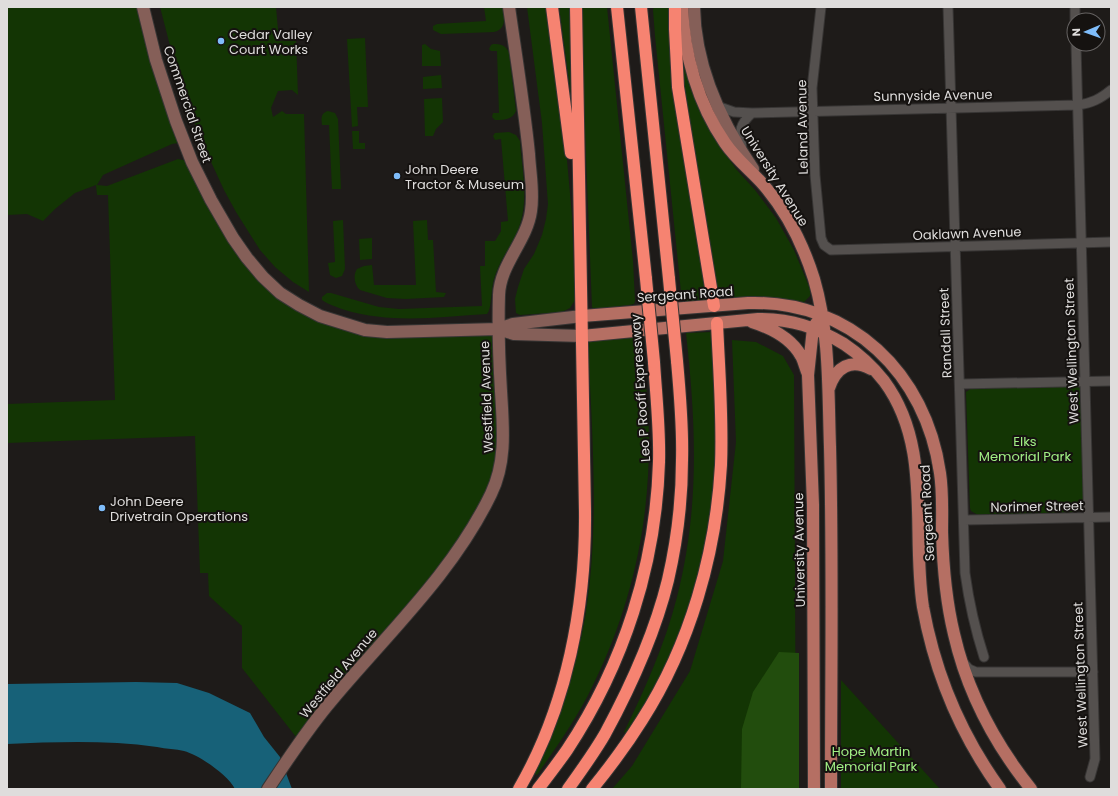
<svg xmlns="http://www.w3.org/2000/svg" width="1118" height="796" viewBox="0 0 1118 796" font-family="Poppins,sans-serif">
  <rect width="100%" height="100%" fill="#1e1b19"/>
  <path fill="#133504" d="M7 7H143L184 142 172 144 103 175 97 185 107 186 178 159 192 162 211 200 280 293 365 330 498 329 504 450 475 524 300 742 242 668V626L209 596 208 573H200L195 436 7 443V404L115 400 108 195H97L96 185 75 193 55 209 43 221 27 214 7 215Z
    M160 7H276L279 41 296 40 298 95 292 90 278 91 271 108 273 117 282 111 286 114H304L309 292 293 282 275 267 260 250 236 212 224 190 206 151 188 108 173 57Z
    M484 7H503C504 17 507 29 494 32L441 34 433 30V26L437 24 486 21Z
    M527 7H548L566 149 572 216 575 300 570 308 562 312 520 315 516 313 515 299 518 287 524 269 534 254 542 235 546 219 548 204 542 123Z
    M559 7H570L574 110H573Z
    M580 7H607L633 261 635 301 634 304 629 305 594 309 592 307Z
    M654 7H671L708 299 704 301 682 302 655 36 653 10Z
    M365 38 368 107H357L358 126 352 127 347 39Z
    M681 38 716 140 736 169 755 190 776 218 794 250 810 289V296L804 302 766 298 726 297C720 294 718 290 717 284L682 83Z
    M425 44 431 49 440 51 441 66H422V45Z
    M493 44C501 44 506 45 509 53L516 111C512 120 504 120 495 120L492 117 493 113H499L497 51H491L489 49 491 45Z
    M441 75 442 88 423 89V77Z
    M442 98 443 122 436 129 433 136H425L424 99Z
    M328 111 335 113 338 119 341 189H332L329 125H322C321 118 321 113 328 111Z
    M352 131H359V143H365V149H353Z
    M509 132 516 135 520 141C522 171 530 203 517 232 510 248 499 261 494 279 491 288 492 309 487 314 440 317 391 324 345 310 337 307 329 305 322 300V297L327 293H331L379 307 399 309 482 306 480 266H485V241H495L501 231V222L508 221 501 139 495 140 493 136 495 133Z
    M343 220 345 269 342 276 336 278 330 275 328 263 335 262 333 221Z
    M427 220 428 240H433L436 292 446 293 444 297 406 299 387 298 360 290C354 285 353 275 357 269L364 266 372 265 374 285H416L413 221Z
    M372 238V259L360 260 359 239Z
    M712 332 718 420 715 488 702 567 678 640 647 704 627 734 624 732C645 689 665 644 677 597 700 507 696 424 686 333Z
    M639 335C661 455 647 576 593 685 578 717 557 746 537 775L533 773C553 722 576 671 585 618 600 527 592 434 588 342L589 340Z
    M732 340 756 342 783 356 794 375 796 789H612L632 766 690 671 723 561 736 442Z
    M1074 386 1080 388 1081 392 1084 502 1081 509 1077 512 978 515 971 511 970 508 966 392 972 388Z
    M841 680 940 789H841Z"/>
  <path fill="#224d0d" d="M779 652 799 653V789H741L742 729 753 692Z"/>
  <path fill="#176178" d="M136 682 177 683 209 693 250 713 264 737 280 757 292 789H235C228 775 199 755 184 751 176 749 166 749 157 747 107 740 57 742 7 744V684Z"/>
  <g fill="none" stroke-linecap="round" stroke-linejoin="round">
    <defs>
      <path id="street" d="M821 7 812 88 815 175 821 238 824 245 831 250 1111 242
        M948 7 965 573C969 602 975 629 984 657
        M1075 7V20
        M1076 44 1095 759 1090 777
        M717 106 734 112 752 113 1078 105C1092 103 1100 99 1111 90
        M742 150C740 131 738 126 752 113
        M960 384 1111 381
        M964 520 1111 517
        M962 661 969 669 976 672H1093"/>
      <path id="secondary" d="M143 7 156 60 176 121 192 162 211 200 233 238 247 258 263 277 280 293 299 305 320 316 365 330 387 332 498 329 513 324 582 316
        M694 7C695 65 721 122 753 169
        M498 329 514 334 582 336
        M268 789C288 759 308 728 332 700 387 634 453 573 491 494 507 461 503 426 501 391 499 359 498 327 499 295 500 264 527 241 531 211 534 192 530 173 529 154 524 105 516 56 509 7"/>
      <path id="primary" d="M682 7C684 54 698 104 725 143 735 158 749 169 761 182 786 210 803 244 814 279 830 334 828 391 830 447 833 561 831 675 831 789
        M582 316 748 303C851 300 926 374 940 473 943 493 942 513 942 532 943 567 946 601 954 634 967 691 995 744 1031 789
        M752 322C771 328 791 338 801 356 804 361 805 368 808 374
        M582 336 758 319C792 319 816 327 844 344 859 354 873 367 884 381 933 447 911 531 923 607 935 673 961 735 1000 789
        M829 388C836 367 851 358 871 369
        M814 789 813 505 808 375 813 328 817 322"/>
      <path id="highway" d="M552 7 571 153
        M617 7 646 279
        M641 7 669 279
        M675 7V29L678 87 714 306
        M519 789C567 706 586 606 585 511L576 7
        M538 789C548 776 558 763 567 750 624 664 656 564 659 462 660 429 656 395 654 362
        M568 789C581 771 594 753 605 734 631 686 655 633 668 580 677 541 682 500 682 460 683 427 680 394 677 361
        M592 789C610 767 627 744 642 720 690 645 716 554 721 465 723 418 719 370 717 323"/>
    </defs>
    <use href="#street" stroke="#373534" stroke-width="11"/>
    <use href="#secondary" stroke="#373534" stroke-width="14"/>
    <use href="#primary" stroke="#373534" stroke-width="14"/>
    <use href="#highway" stroke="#373534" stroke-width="14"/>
    <use href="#street" stroke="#54504e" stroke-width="9"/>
    <use href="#secondary" stroke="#855f58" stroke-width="12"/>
    <use href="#primary" stroke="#b56f63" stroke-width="12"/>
    <use href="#highway" stroke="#f68371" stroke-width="12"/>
    <defs>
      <path id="highway-bridge" d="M646 279 654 362
        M669 279 677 361"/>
    </defs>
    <use href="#highway-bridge" stroke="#373534" stroke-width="14" stroke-linecap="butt"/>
    <use href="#highway-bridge" stroke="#f68371" stroke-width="12"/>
  </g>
  <g fill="#7fbdfa" stroke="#151210" stroke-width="1.5">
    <circle cx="221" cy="41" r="4"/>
    <circle cx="397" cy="176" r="4"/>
    <circle cx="102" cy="508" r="4"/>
  </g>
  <g text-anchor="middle" stroke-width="4" stroke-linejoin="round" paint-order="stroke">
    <g font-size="13" fill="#dfdddc" stroke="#151210" text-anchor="start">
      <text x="229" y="39">Cedar Valley<tspan x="229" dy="15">Court Works</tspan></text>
      <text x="405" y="174">John Deere<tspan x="405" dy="15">Tractor &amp; Museum</tspan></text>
      <text x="110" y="506">John Deere<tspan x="110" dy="15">Drivetrain Operations</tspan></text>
    </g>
    <g font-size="13" fill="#dfdddc" stroke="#151210">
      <text transform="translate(933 95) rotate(-1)" y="5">Sunnyside Avenue</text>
      <text transform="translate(188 104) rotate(71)" y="5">Commercial Street</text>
      <text transform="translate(802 127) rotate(-91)" y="5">Leland Avenue</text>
      <text transform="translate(775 176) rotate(58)" y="5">University Avenue</text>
      <text transform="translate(967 233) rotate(-2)" y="5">Oaklawn Avenue</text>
      <text transform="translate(685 294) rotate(-4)" y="5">Sergeant Road</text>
      <text transform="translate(945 333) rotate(-92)" y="5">Randall Street</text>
      <text transform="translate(1071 351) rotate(-92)" y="5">West Wellington Street</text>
      <text transform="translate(640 388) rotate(-94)" y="5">Leo P Rooff Expressway</text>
      <text transform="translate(486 397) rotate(-92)" y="5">Westfield Avenue</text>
      <text transform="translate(1037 506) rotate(-1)" y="5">Norimer Street</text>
      <text transform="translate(927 513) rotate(-93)" y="5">Sergeant Road</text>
      <text transform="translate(799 550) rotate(-91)" y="5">University Avenue</text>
      <text transform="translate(338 673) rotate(-50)" y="5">Westfield Avenue</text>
      <text transform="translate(1080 675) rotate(-92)" y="5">West Wellington Street</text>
    </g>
    <g font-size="13" fill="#a0ef84" stroke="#151210">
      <text x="1025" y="446">Elks<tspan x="1025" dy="15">Memorial Park</tspan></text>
      <text x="871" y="756">Hope Martin<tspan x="871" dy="15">Memorial Park</tspan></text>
    </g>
  </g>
  <rect width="1118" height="796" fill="none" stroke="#dfdddc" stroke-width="16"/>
  <g transform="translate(1086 32) rotate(268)"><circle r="19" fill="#151210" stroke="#666362"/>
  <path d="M0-3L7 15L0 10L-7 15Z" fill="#7fbdfa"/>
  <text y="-6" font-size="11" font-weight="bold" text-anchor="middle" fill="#dfdddc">N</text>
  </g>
</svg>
